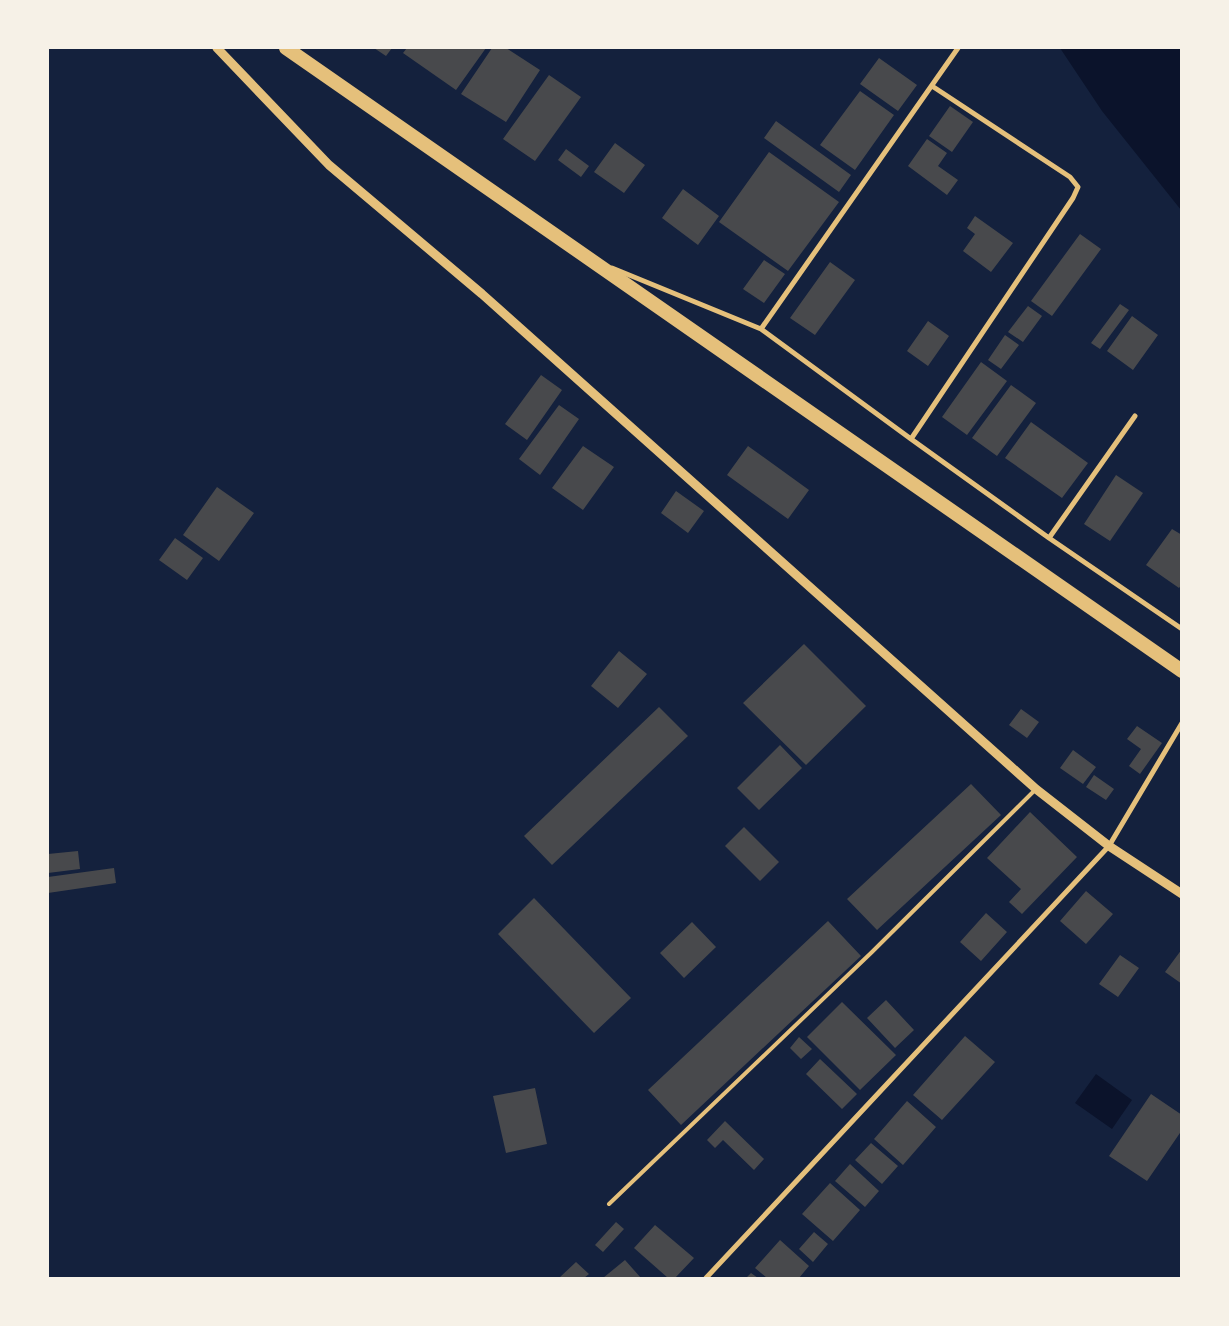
<svg xmlns="http://www.w3.org/2000/svg" width="1229" height="1326" viewBox="0 0 1229 1326" font-family="'Space Grotesk',sans-serif">
  <rect width="100%" height="100%" fill="#14213d"/>
  <path fill="#0b132b" d="M1060 48H1181V210L1102 111Z
    M1096 1074 1132 1100 1112 1129 1075 1103Z"/>
  <path fill="#48494c" d="M374 48H392L386 56Z
    M407 48H486L456 90 403 53Z
    M492 48H506L540 70 506 122 461 94Z
    M879 58 917 85 898 111 860 84Z
    M549 75 581 97 535 161 503 139Z
    M860 91 894 115 855 170 820 145Z
    M950 106 973 122 952 152 929 136Z
    M776 121 851 175 839 192 764 138Z
    M927 139 947 153 938 166 958 180 947 195 908 166Z
    M615 143 645 165 624 193 594 172Z
    M566 149 589 166 581 177 558 160Z
    M769 152 839 202 788 271 719 222Z
    M683 189 719 216 698 245 662 218Z
    M975 216 1013 243 991 272 963 251 975 234 967 228Z
    M1080 234 1101 249 1052 316 1031 301Z
    M764 260 785 274 764 303 743 289Z
    M830 262 855 280 815 335 790 318Z
    M1120 304 1129 310 1100 349 1091 343Z
    M1028 306 1042 316 1023 342 1008 332Z
    M1132 316 1158 335 1133 370 1107 351Z
    M928 321 949 336 928 366 907 351Z
    M1005 335 1019 345 1001 369 988 360Z
    M981 362 1007 381 967 435 942 417Z
    M541 375 562 390 527 440 505 424Z
    M1011 385 1036 403 997 456 972 438Z
    M559 405 579 419 540 475 519 459Z
    M1031 422 1088 463 1062 498 1005 458Z
    M583 446 614 467 583 510 552 488Z
    M748 446 809 490 788 519 727 475Z
    M1116 475 1143 493 1110 541 1084 524Z
    M217 487 254 513 219 561 183 535Z
    M676 491 704 511 688 533 661 513Z
    M1172 529 1182 535V584L1179 588 1146 565Z
    M175 538 203 558 187 580 159 560Z
    M804 644 866 706 806 765 743 703Z
    M619 651 647 674 618 708 591 686Z
    M659 707 688 736 552 865 524 836Z
    M1021 709 1039 722 1027 738 1009 725Z
    M1137 726 1162 743 1140 774 1129 766 1141 749 1127 739Z
    M780 745 802 768 759 810 737 788Z
    M1073 750 1096 767 1083 784 1060 768Z
    M1094 775 1114 789 1106 800 1086 787Z
    M971 784 1001 815 877 930 847 899Z
    M1030 812 1077 857 1022 914 1009 902 1021 889 987 858Z
    M744 827 779 862 760 881 725 846Z
    M78 851 80 869 48 873V854Z
    M114 868 116 883 48 893V877Z
    M1086 891 1113 914 1086 944 1060 921Z
    M534 898 631 998 594 1033 498 934Z
    M986 913 1007 932 981 961 960 942Z
    M828 921 861 956 681 1125 648 1090Z
    M692 922 716 947 684 978 660 953Z
    M1182 949V984L1165 972Z
    M1120 955 1139 968 1118 997 1099 984Z
    M886 1000 914 1030 895 1048 867 1018Z
    M842 1002 896 1055 860 1090 807 1037Z
    M965 1036 995 1062 942 1120 913 1095Z
    M799 1037 812 1049 801 1059 790 1048Z
    M820 1059 857 1094 842 1109 806 1074Z
    M535 1088 547 1144 506 1153 493 1096Z
    M1151 1094 1182 1115V1130L1147 1181 1109 1156Z
    M907 1101 936 1127 903 1165 874 1139Z
    M725 1121 764 1159 754 1170 723 1140 715 1148 707 1140Z
    M871 1143 898 1166 882 1184 855 1160Z
    M850 1164 879 1191 865 1207 835 1181Z
    M830 1183 860 1210 833 1241 802 1214Z
    M616 1222 624 1229 603 1252 595 1245Z
    M655 1225 694 1258 675 1278H668L634 1248Z
    M814 1232 828 1244 813 1262 799 1249Z
    M780 1240 809 1266 799 1278H767L755 1268Z
    M625 1260 641 1278H603Z
    M576 1262 589 1274 584 1278H559Z
    M751 1273 758 1278H746Z"/>
  <g fill="none" stroke-linecap="round" stroke-linejoin="round">
    <path stroke="#e5c07b" stroke-width="4" d="M609 1204 872 952 1036 789"/>
    <path stroke="#e5c07b" stroke-width="5" d="M612 268 761 329 911 439 1049 538 1182 629
      M761 329 958 48
      M911 439 1073 198 1078 187 1070 177 932 86
      M1049 538 1135 416
      M706 1278 1109 846 1182 723"/>
    <path stroke="#e5c07b" stroke-width="9" d="M217 48 329 165 482 294 1036 789 1109 846 1182 894"/>
    <path stroke="#e5c07b" stroke-width="14" d="M286 48 1182 671"/>
  </g>
  <rect width="1229" height="1326" fill="none" stroke="#f6f1e7" stroke-width="98"/>
</svg>
